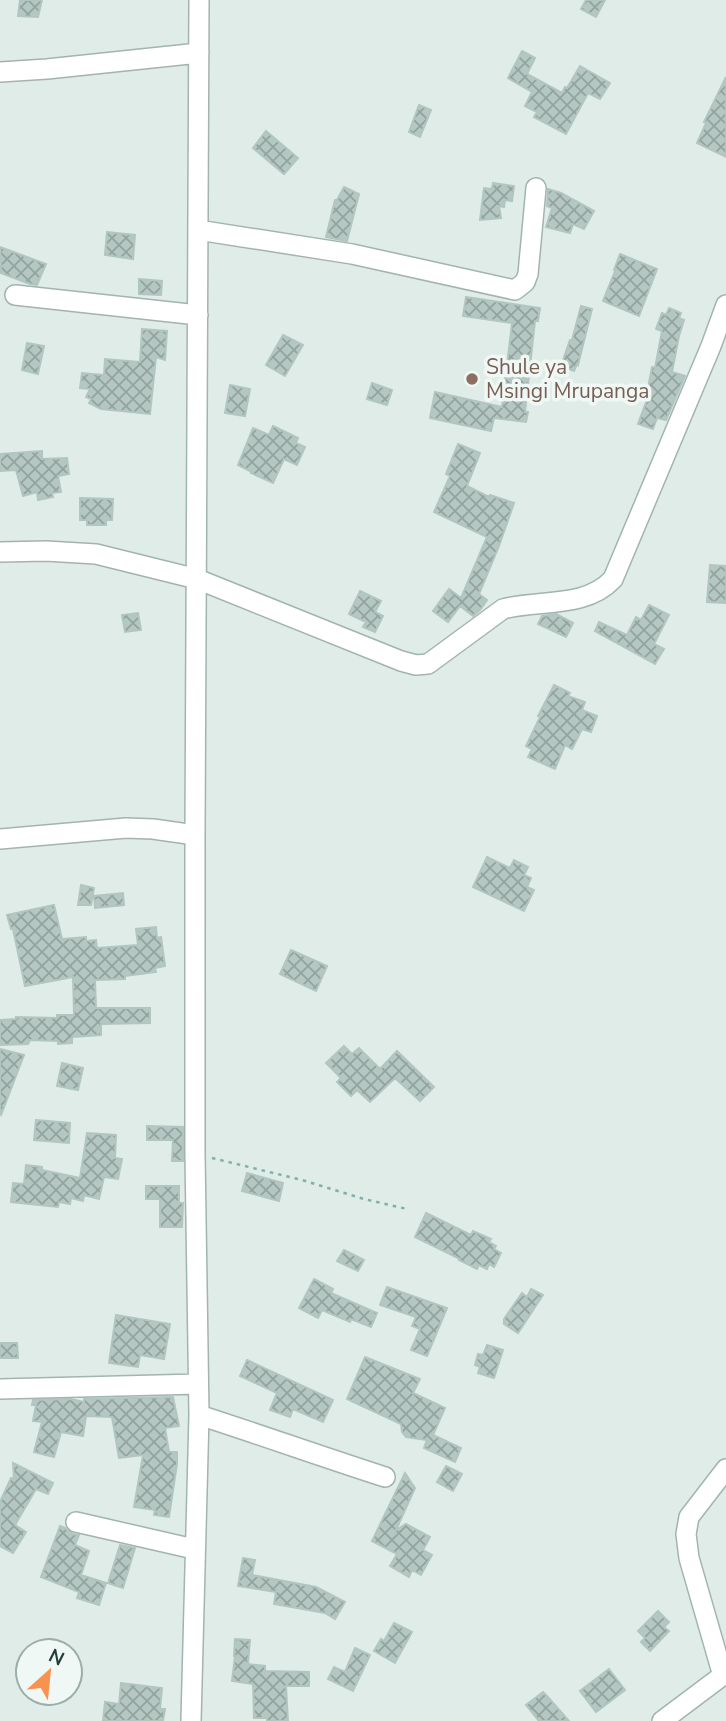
<svg xmlns="http://www.w3.org/2000/svg" width="726" height="1721" viewBox="0 0 726 1721" font-family="'Nunito Sans',sans-serif">
  <defs>
    <pattern id="building-cross-hatch" width="8" height="8" patternUnits="userSpaceOnUse" patternTransform="scale(1.75)"><rect width="8" height="8" fill="#b5c7c2"/><path d="M0 0l8 8M0 8l8-8" fill="none" stroke="#93a39f"/></pattern>
  </defs>
  <rect width="100%" height="100%" fill="#e0ece8"/>
  <path fill="url(#building-cross-hatch)" stroke="#b2c6c0" stroke-width="2" d="M20 0H42L38 17 18 16Z
    M586 0H605L596 17 581 9Z
    M522 51 535 58 527 74 562 93 565 87 567 88 580 66 610 83 600 99 588 93 566 134 534 117 537 112 525 106 532 92 508 78Z
    M726 77V157L697 143 706 123 704 122Z
    M419 105 431 110 420 137 409 132Z
    M266 131 298 158 284 174 253 148Z
    M493 183 514 186 512 201 505 200 504 207 499 206 501 218 480 220 484 188 492 189Z
    M344 187 359 194 347 241 326 237 335 200H337Z
    M548 189 561 193 594 211 584 229 573 224 570 233 546 227 552 208 547 206Z
    M107 232 135 235 133 259 105 255Z
    M0 247 46 264 37 285 30 284 1 273Z
    M620 254 657 269 639 316 603 301 615 271 614 270Z
    M139 279 162 281 161 295 139 294Z
    M466 297 540 308 538 321H535L525 412H528L526 422 494 418 491 431 430 418 435 392 502 407 512 323 463 316Z
    M581 306 592 309 578 365 577 364 574 371 561 366 570 340H572Z
    M669 308 681 313 679 318 684 320 679 336 672 372 685 376 666 420 657 418 653 429 638 424 651 389 648 388 652 367 655 368 662 331 656 329 662 313 666 315Z
    M142 329 167 331 165 360 156 357 150 414 101 409 89 403 91 399 86 397 90 389 80 388 82 373 104 375 105 359 140 362Z
    M283 335 303 345 285 376 266 365Z
    M27 343 44 346 38 374 22 370Z
    M372 383 392 390 387 405 367 399Z
    M230 385 250 389 245 416 225 413Z
    M273 426 298 438 296 443 305 447 297 465 284 459 273 483 251 473 252 472 238 465 253 428 269 435Z
    M458 444 480 453 467 486 489 497 490 495 514 503 499 546 479 594 487 600 480 610 473 616 460 606 448 622 433 611 449 589 461 598 487 537 434 512 450 476 446 474Z
    M42 451V459L67 458 69 474 58 476 61 492 52 493 53 497 38 500 37 492 23 496 16 470 0 471V454Z
    M80 498 113 499 112 520H106V525H87V520H80Z
    M710 565 726 566V603L707 602Z
    M360 591 381 601 375 612 383 616 375 632 363 627 366 622 349 614Z
    M649 605 669 615 654 644 664 649 655 664 595 631 599 622 627 635 636 617 641 620Z
    M138 613 141 630 125 632 122 615Z
    M556 614 573 623 566 637 538 624 542 616Z
    M554 685 570 693 568 696 585 702 582 710 597 716 591 732 582 729 572 749 565 745 555 769 528 757 532 749 526 746 540 717 538 716Z
    M487 857 510 868 514 860 528 867 524 875 531 878 527 887 534 890 524 911 473 887Z
    M81 885 94 888 91 905H78Z
    M123 893 124 905 95 908 94 896Z
    M54 905 62 939 86 937V941L96 940 97 948 138 945 136 929 156 927 157 938 161 937 165 966 155 968 156 972 125 976V979L95 980 96 1008H150V1023L101 1024V1035L72 1037V1043L58 1044V1041L30 1040 28 1044 0 1045V1020L16 1019V1017L57 1018V1015H74L73 977 25 986 13 929H11L7 915Z
    M291 950 327 966 316 991 280 974Z
    M344 1046 352 1054 359 1048 380 1069 397 1051 434 1087 420 1101 395 1078 370 1102 357 1090 351 1096 337 1082 341 1078 326 1063Z
    M0 1049 24 1055 1 1115 0 1114Z
    M62 1063 83 1068 78 1090 57 1086Z
    M36 1120 70 1123 69 1143 34 1140Z
    M147 1126 183 1127V1161H172L173 1140H147Z
    M87 1133 116 1135 115 1158 122 1159 118 1179 104 1177 99 1199 84 1195 83 1201 71 1198 70 1204 59 1202 58 1207 11 1202 13 1183 24 1184 26 1165 42 1167V1170L80 1178Z
    M247 1173 283 1183 279 1201 242 1191Z
    M146 1186H179V1203H183L182 1227H160V1199H146Z
    M426 1213 471 1235 473 1231 491 1239 489 1242 496 1246 494 1249 501 1253 494 1267 489 1264 487 1269 479 1265 477 1269 459 1260 460 1259 415 1237Z
    M344 1250 364 1260 358 1271 337 1261Z
    M314 1279 333 1289 331 1293 377 1313 371 1327 351 1319 350 1322 322 1310 318 1318 299 1308Z
    M387 1287 447 1308 427 1356 411 1350 420 1329 412 1326 416 1317 380 1305Z
    M531 1289 543 1295 518 1333 504 1324V1319L522 1293 527 1297Z
    M116 1315 170 1324 164 1359 140 1355 138 1367 109 1363Z
    M0 1343H17L18 1358H0Z
    M487 1345 503 1350 494 1378 478 1373 480 1367 475 1365 478 1354 483 1355Z
    M365 1357 420 1379 413 1393 445 1408 433 1435 461 1448 455 1462 424 1448 427 1440 406 1437 402 1432 401 1424 347 1399Z
    M247 1360 333 1400 323 1422 293 1409 290 1417 270 1410 277 1393 240 1376Z
    M173 1397 179 1426 165 1428 169 1452H177V1464L169 1517 154 1515 155 1510 134 1507 143 1455 119 1458 112 1417 86 1416 83 1436 61 1432 54 1457 34 1452 42 1422 33 1421 36 1405H32L33 1400 71 1399 84 1402V1399Z
    M13 1463 53 1483 48 1494 36 1489 15 1525 26 1532 13 1553 0 1546V1502L11 1478 14 1479Z
    M446 1466 462 1474 453 1491 437 1482Z
    M405 1473 415 1488 396 1530 406 1524 430 1537 423 1550 432 1555 421 1575 412 1570 409 1577 390 1566 397 1554 372 1541Z
    M60 1526 65 1528 73 1534 79 1535 75 1545 89 1551 81 1575 106 1583 99 1605 77 1598 79 1592 41 1577Z
    M120 1545 135 1548 123 1588 108 1583Z
    M243 1558 255 1560 252 1575 316 1587 345 1602 335 1619 325 1613 274 1604 276 1592 238 1586Z
    M658 1611 669 1622 664 1627 669 1631 650 1651 641 1642 645 1638 638 1631Z
    M394 1623 412 1632 395 1663 374 1651 381 1639 384 1641Z
    M235 1639 250 1640 248 1664 265 1666V1671L309 1672V1686H286L288 1721H267V1718H254L253 1684 232 1681 235 1656H234Z
    M355 1648 370 1655 353 1691 328 1679 334 1667 345 1672Z
    M609 1669 625 1690 596 1712 580 1691Z
    M121 1683 162 1688 160 1709H165L163 1721H103L105 1702 119 1704Z
    M543 1692 547 1696 569 1721H539L526 1705Z"/>
  <g fill="none" stroke-linecap="round" stroke-linejoin="round">
    <defs>
      <path id="minor" d="M0 72 47 69 199 53
        M198 230 352 254 515 290 525 282 528 274 536 188
        M15 295 198 315
        M0 552 46 551 96 554 197 579 401 661 416 665 428 664 503 609C539 599 585 609 613 579L711 346 726 305
        M0 839 126 828 153 829 195 835
        M0 1389 198 1384
        M199 1415C261 1435 323 1457 385 1477
        M76 1522 194 1549
        M723 1676 689 1558 686 1534 689 1517 726 1469
        M191 1721 199 1415 195 1154V835L199 0
        M662 1721 726 1673"/>
    </defs>
    <use href="#minor" stroke="#a2b4b0" stroke-width="22"/>
    <path stroke="#7eb1a9" stroke-width="2.5" stroke-dasharray="3.5 5" stroke-linecap="butt" d="M212 1158 302 1180 364 1199 407 1209"/>
    <use href="#minor" stroke="#fff" stroke-width="19"/>
  </g>
  <circle fill="#8d6e63" stroke="#f0f8f5" stroke-width="2.5" cx="472" cy="379" r="7"/>
  <g text-anchor="middle" stroke-width="7" stroke-linejoin="round" paint-order="stroke">
    <g font-size="21" fill="#785e54" stroke="#f0f8f5" text-anchor="start">
      <text x="486" y="374">Shule ya<tspan x="486" dy="24">Msingi Mrupanga</tspan></text>
    </g>
  </g>
  <g transform="translate(49 1672) rotate(27)"><circle r="33" fill="#f0f8f5" stroke="#9cadaa" stroke-width="2"/>
  <path d="M0-5L12 26L0 18L-12 26Z" fill="#fa924f"/>
  <text y="-10" font-size="19" font-weight="bold" text-anchor="middle" fill="#1f3d39">N</text>
  </g>
</svg>
